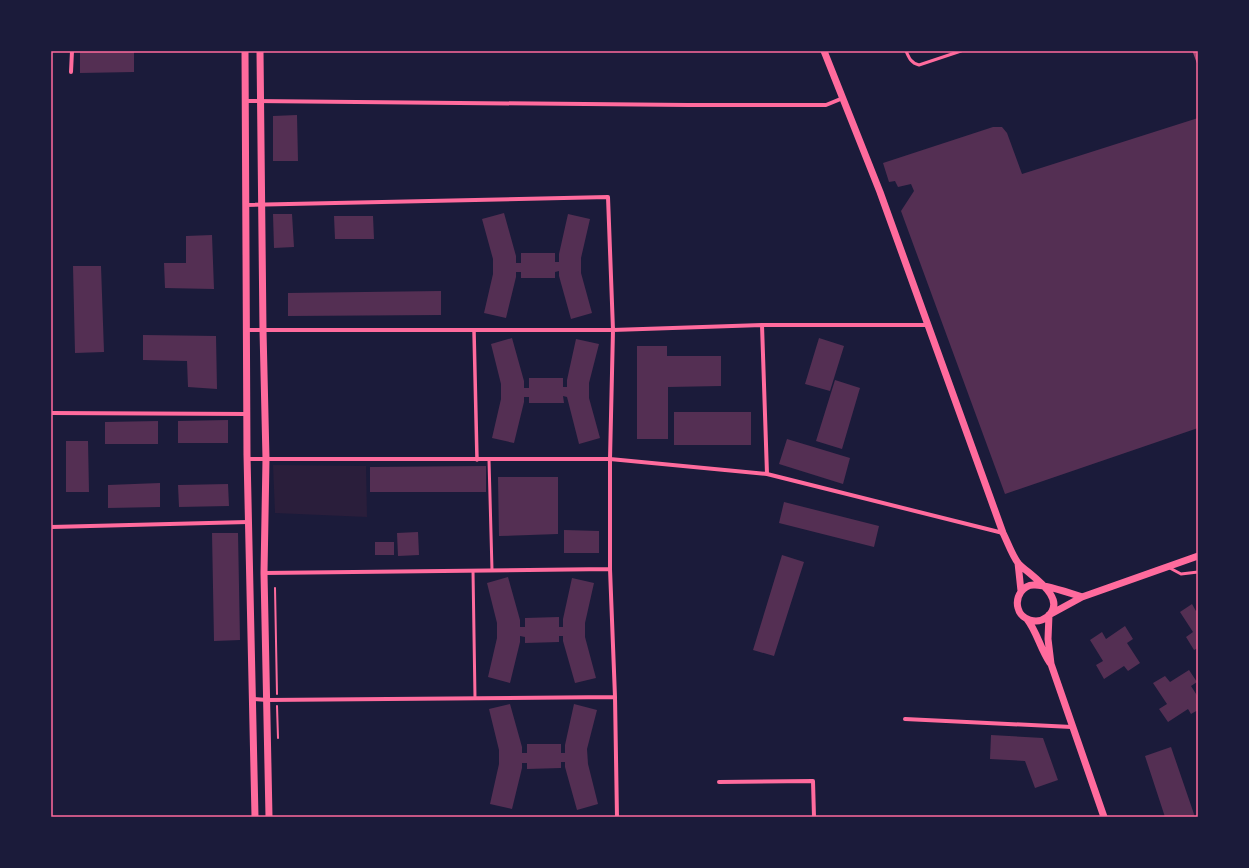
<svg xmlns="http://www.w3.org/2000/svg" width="1249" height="868" viewBox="0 0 1249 868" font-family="'Golos Text',sans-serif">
  <rect width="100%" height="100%" fill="#1b1b3a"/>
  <path fill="#2a1e3b" d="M273 465 366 466 367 517 275 513Z"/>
  <path fill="#542f53" d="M80 51H134V72L80 73Z
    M297 115 298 161H273V116Z
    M1198 118V428L1005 494 901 211 914 191 911 184 898 187 895 181 889 182 883 163 993 127H1002L1007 133 1022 174Z
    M504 213 516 256V263H521V253H555V262H559V254L568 214 590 219 581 258V273L592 313 571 319 559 276V271L555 272V278H521V272H516V277L506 318 484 313 493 274V259L482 219Z
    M273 214H292L294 247 274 248Z
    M334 216H373L374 239H335Z
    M212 235 214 289 165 288 164 263H186V236Z
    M73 266H101L104 352 75 353Z
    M441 291V315L288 316V293Z
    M143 335 216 336 217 389 188 387 187 361 143 360Z
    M512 338 524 381V388H529V378H563V387H567V380L576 339 599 344 589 383V398L600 438 579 444 567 397 563 396 564 403H529V397H524V402L514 443 492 438 501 399V384L491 344Z
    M819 338 844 346 830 391 805 384Z
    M637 346H667V356H721V386L668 387V439H637Z
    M835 380 860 388 842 449 816 441Z
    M674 412H751V445H674Z
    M228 420V443H178V421Z
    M158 421V444H105V422Z
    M787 439 850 458 843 484 779 464Z
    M66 441H88L89 492H66Z
    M486 466V492H370V467Z
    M498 477H558V534L499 536Z
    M160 483V507L108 508V485Z
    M228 484 229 506 179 507 178 485Z
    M784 502 879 526 874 547 779 523Z
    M564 530 599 531V553H564Z
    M418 532 419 555 398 556 397 533Z
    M212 533H238L240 640 214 641Z
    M375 542H394V555H375Z
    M782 555 804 562 774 656 753 650Z
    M508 577 520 620V627H525V618L559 617V627H563V619L572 578 594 583 585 623V637L596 678 575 683 563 641V636H559V642L525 643V637L520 636V642L510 683 488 677 497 638V623L487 583Z
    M1192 604 1196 611 1198 609V648L1194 650 1186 637 1193 632 1180 612Z
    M1125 626 1133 639 1127 643 1140 663 1128 671 1124 666 1104 679 1096 665 1103 661 1090 640 1102 632 1106 639Z
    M1189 670 1197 682 1191 686 1198 697V710L1191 714 1188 709 1168 722 1159 709 1167 704 1153 683 1165 676 1170 682Z
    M510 704 522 747V753H527V744H561V753H565V745L574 704 597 710 587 749 588 764 598 804 577 810 565 767V762H561V768L527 769V763H522V768L512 809 490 804 499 764V750L489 709Z
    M991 735 1043 738 1058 780 1035 788 1025 761 990 759Z
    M1171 747 1195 817H1165L1145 756Z"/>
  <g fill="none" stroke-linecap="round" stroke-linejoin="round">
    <path stroke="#ff6b9d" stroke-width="2" d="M275 588 277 694
      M277 706 278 738"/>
    <path stroke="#ff6b9d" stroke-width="3" d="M906 51C909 58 911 63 919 65L961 51
      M489 460 492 570
      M1168 567 1181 574 1198 572
      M473 571 475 698"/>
    <path stroke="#ff6b9d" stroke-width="3.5" d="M474 331 477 460"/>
    <path stroke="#ff6b9d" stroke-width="4" d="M71 72 72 51
      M245 101 688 105H826L843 98
      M245 205 608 197 613 330 610 459V569L615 697 617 817
      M762 325 767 474
      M246 330H613L762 325H927
      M51 413 247 414
      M247 459H610L767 474 1003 533
      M51 527 248 522
      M264 573 610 569
      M253 699 267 700 615 697
      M905 719 1072 727
      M719 782 813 781 814 817"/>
    <path stroke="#ff6b9d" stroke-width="7" d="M245 51 247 455 255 817
      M260 51 263 330 266 459 264 573 269 817
      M824 51 880 192 1003 533C1008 543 1012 555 1018 563 1029 575 1070 598 1047 617 1037 625 1021 620 1018 608 1015 597 1023 584 1035 585 1047 585 1070 593 1082 597
      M1018 563 1021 591
      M1049 615 1048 639 1051 664 1104 817
      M1049 615 1082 597 1198 556
      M1027 619C1037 632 1040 648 1050 663"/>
    <path stroke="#a44b75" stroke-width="3" d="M1194 51 1198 62"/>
  </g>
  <rect width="1249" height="868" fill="none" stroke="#1b1b3a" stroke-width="104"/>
  <rect x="52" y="52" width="1145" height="764" fill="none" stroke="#ff6b9d" stroke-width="1.5"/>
</svg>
